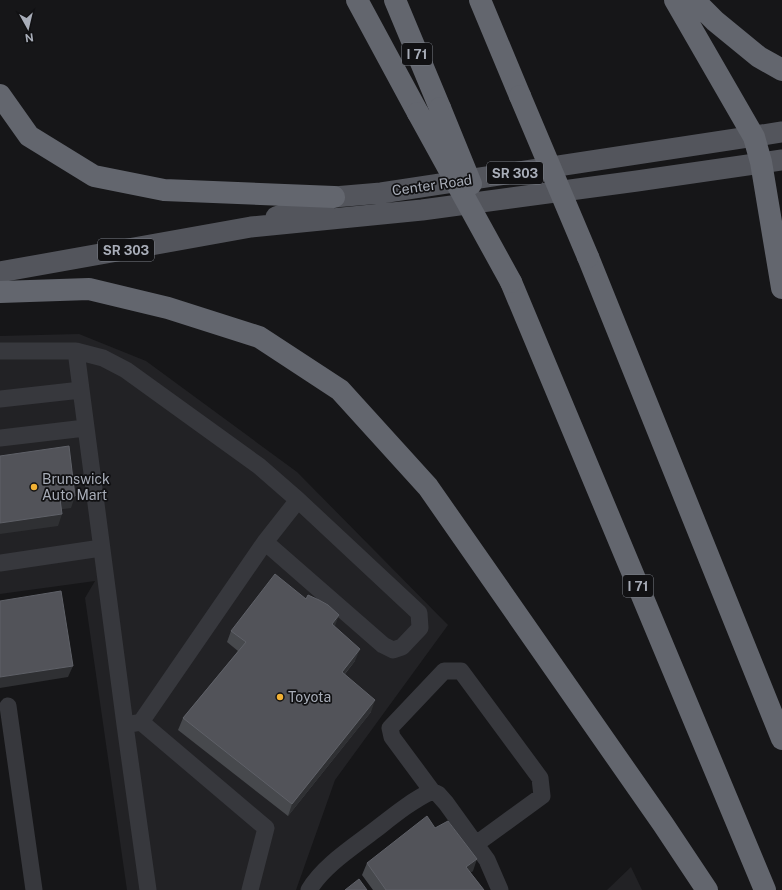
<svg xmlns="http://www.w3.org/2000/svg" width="782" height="890" viewBox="0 0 782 890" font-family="'Public Sans',sans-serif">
  <rect width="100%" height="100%" fill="#161618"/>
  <path fill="#222225" d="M79 334 146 361 297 472 448 625 335 780 296 890H127L85 598 95 581 0 594V336Z
    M631 867 642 890H607Z"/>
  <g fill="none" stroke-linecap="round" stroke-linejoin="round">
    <path stroke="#37383d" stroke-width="17" d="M0 351H76L125 725 148 890
      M76 351 103 358 126 370 259 466 298 500 265 542 141 722
      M0 399 81 390
      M0 438 85 428
      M265 542 383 645 393 650 402 647 420 628 419 613 298 500
      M0 563 101 548
      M8 706 34 890
      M131 724 141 722 266 828 250 890
      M432 791 392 737 390 728 444 671H461L540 778 542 796 476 844
      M309 890C323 866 353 847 375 830 393 816 411 801 432 791L438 794 446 803 487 860 500 890"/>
    <path stroke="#53555c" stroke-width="21" d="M276 217 334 197 381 193 782 132
      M0 272 251 227 422 210 637 181 782 160"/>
    <path stroke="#63666e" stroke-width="22" d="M357 0 418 113
      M395 0 440 108
      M480 0 520 96
      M675 0 754 137 761 162 782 288
      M694 0 715 21 759 57 782 70
      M0 95 29 136 94 176 164 190 334 197
      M588 257 782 739
      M511 282 765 890
      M0 292 89 289 168 308 259 337 340 390 428 487 663 824 707 890"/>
    <path stroke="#63666e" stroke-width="22" d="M520 96 588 257
      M440 108 471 184
      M418 113 511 282"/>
  </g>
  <path fill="#47494d" d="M335 627 355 661 345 674 371 712 288 816 178 730 183 718 238 651 227 642 231 631Z
    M435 828 473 871 470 872 484 890H373L362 875 367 863Z"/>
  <path fill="#2f3033" d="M75 496 71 508 56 510 60 499Z
    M62 514 58 526 0 534V523Z
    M339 615 335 626 328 635 332 624Z
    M360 649 355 661 337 683 342 672Z
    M73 666 68 677 0 688V677Z
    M375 700 371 712 288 816 292 804Z
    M477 859 473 871 462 878 466 867Z"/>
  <path fill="#525359" stroke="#5f6168" d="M69 446 75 496 60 499 62 514 0 523V456Z
    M275 574 306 599 308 595 319 600 328 605 339 615 332 624 360 649 342 672 375 700 292 804 183 718 246 642 231 631Z
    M61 591 73 666 0 677V601Z
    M427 816 435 828 448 821 477 859 466 867 484 890H386L367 863Z
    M359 879 367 890H345Z"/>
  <g fill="#f2b134" stroke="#111113" stroke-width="1.5">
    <circle cx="34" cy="487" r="4"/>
    <circle cx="280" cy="697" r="4"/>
  </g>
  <g text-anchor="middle" stroke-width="3.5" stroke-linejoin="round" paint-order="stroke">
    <g fill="#111113" stroke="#7b7e86" stroke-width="1">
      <rect x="402" y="43" width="30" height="22" rx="3"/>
      <rect x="487" y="162" width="56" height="22" rx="3"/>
      <rect x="98" y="239" width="56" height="22" rx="3"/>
      <rect x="623" y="575" width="30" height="22" rx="3"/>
    </g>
    <g font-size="13" font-weight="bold" fill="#a8adb8">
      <text x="417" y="59">I 71</text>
      <text x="515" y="178">SR 303</text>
      <text x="126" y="255">SR 303</text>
      <text x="638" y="591">I 71</text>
    </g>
    <g font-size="14" fill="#a8adb8" stroke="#111113">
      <text transform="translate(432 185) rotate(-8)" y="5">Center Road</text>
    </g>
    <g font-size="14" fill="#a8adb8" stroke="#111113" text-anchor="start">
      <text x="42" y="484">Brunswick<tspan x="42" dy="16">Auto Mart</tspan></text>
      <text x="288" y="702">Toyota</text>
    </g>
  </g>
  <g transform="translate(28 28) rotate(172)" stroke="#111113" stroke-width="3" paint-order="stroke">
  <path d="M0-3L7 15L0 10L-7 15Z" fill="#a8adb8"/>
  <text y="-6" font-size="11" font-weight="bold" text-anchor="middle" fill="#a8adb8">N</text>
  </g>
</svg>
